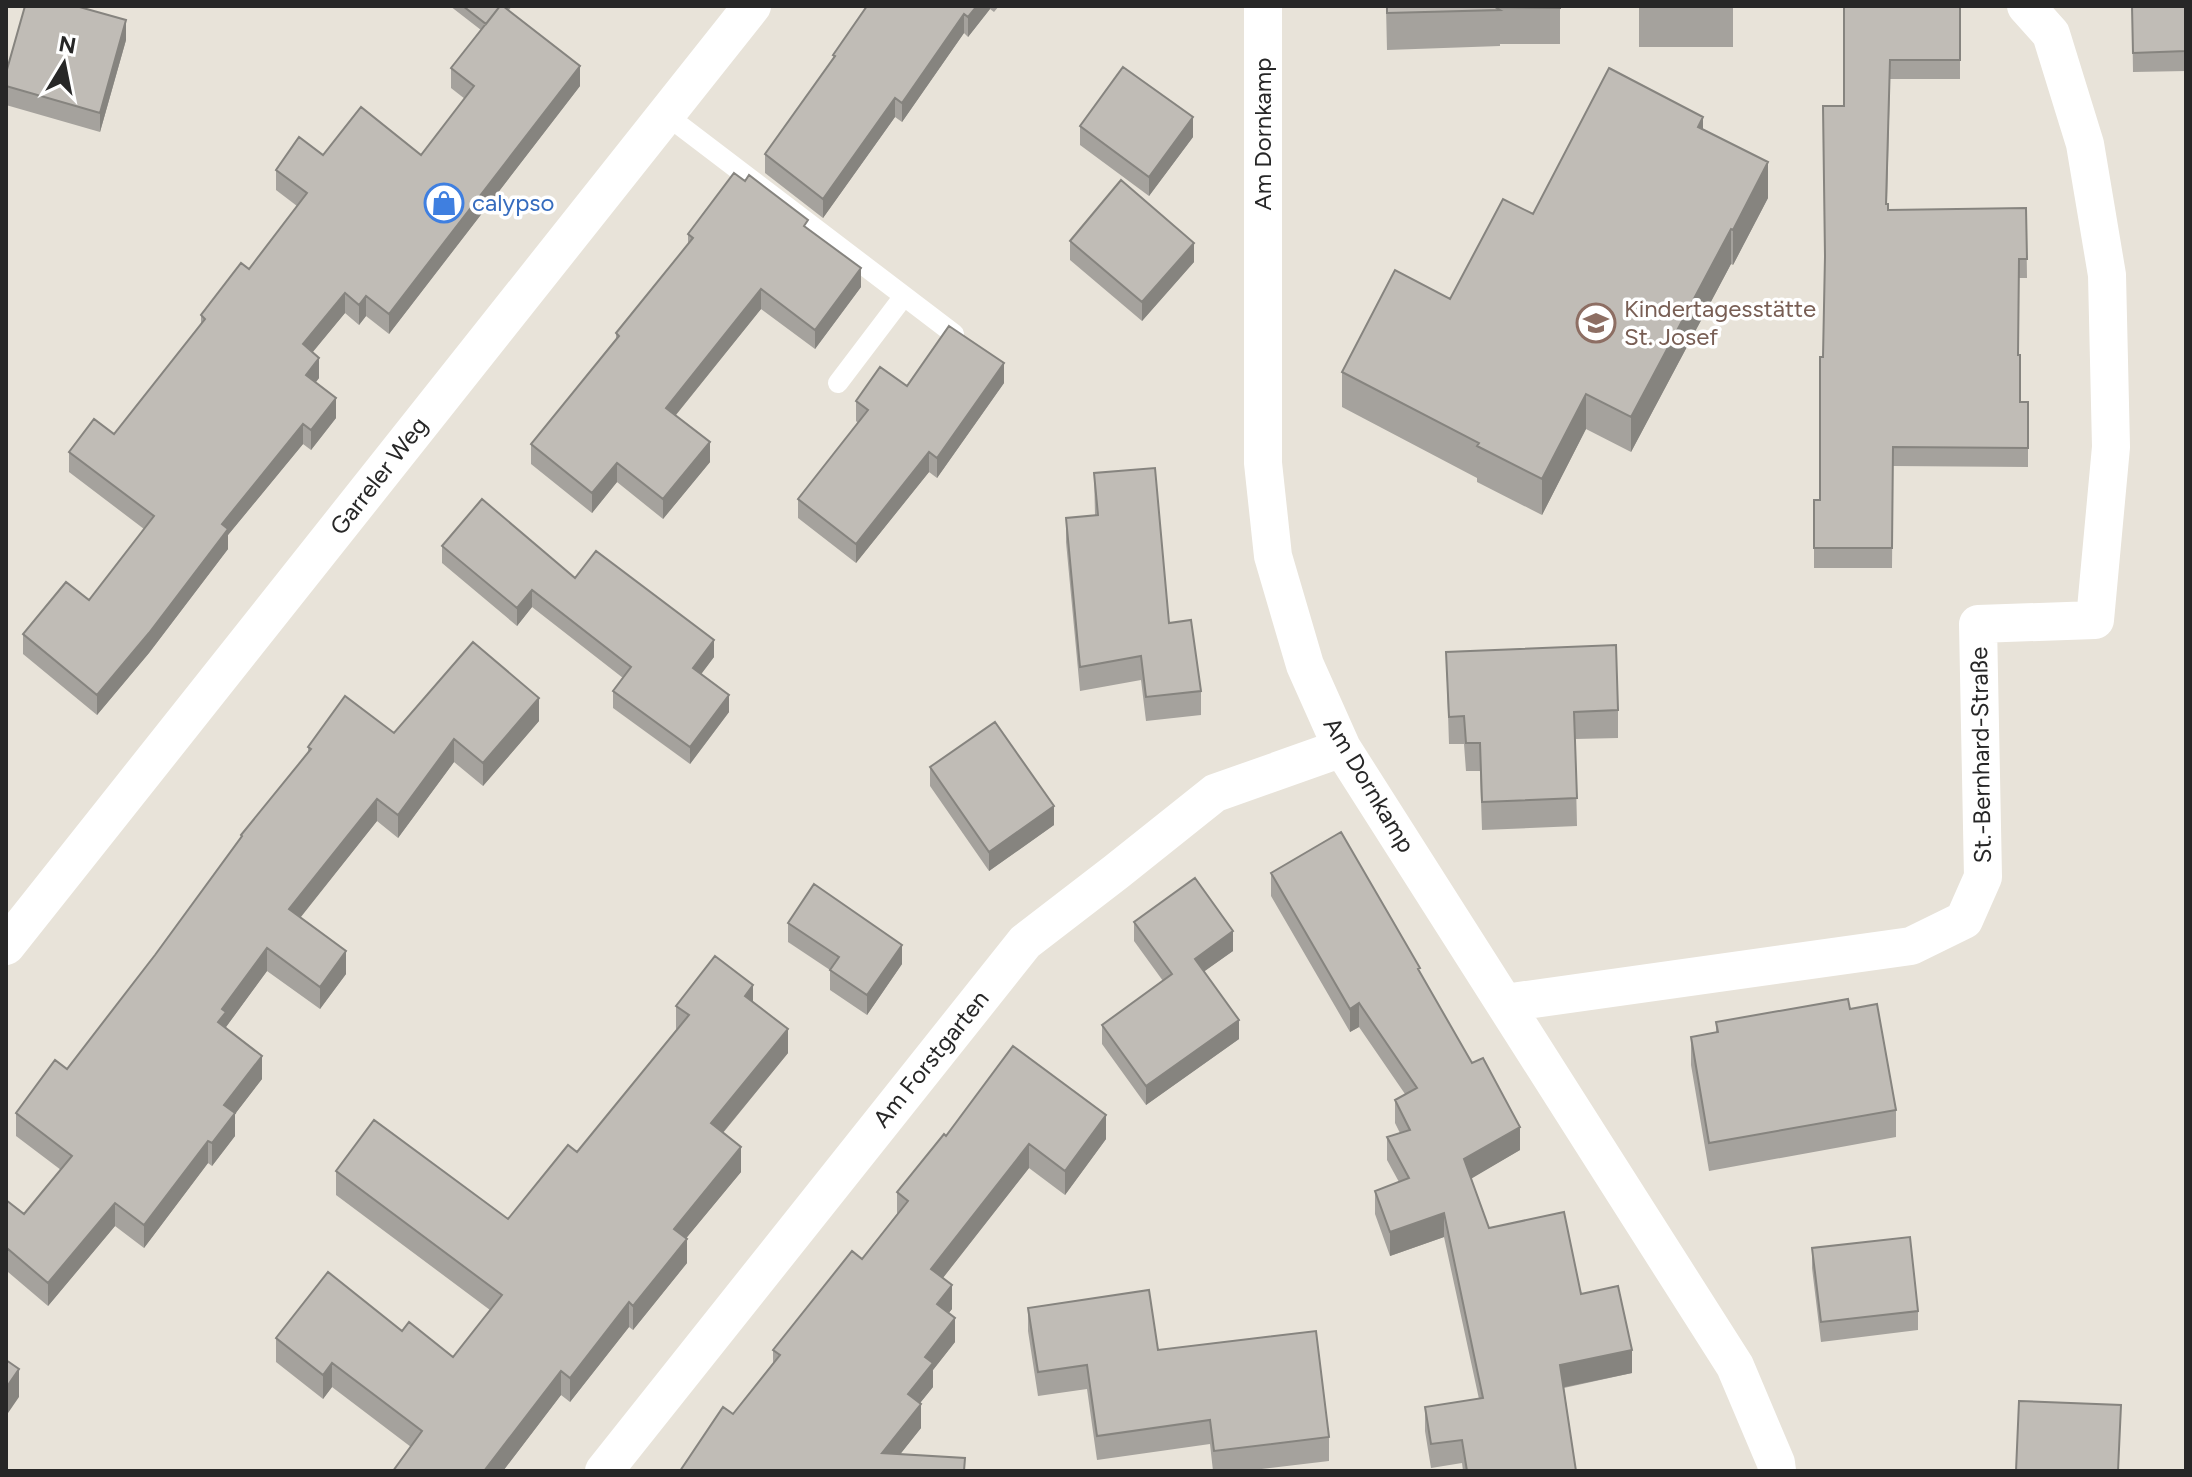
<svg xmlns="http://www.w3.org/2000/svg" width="2192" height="1477" viewBox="0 0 2192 1477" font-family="Figtree,sans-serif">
  <rect width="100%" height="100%" fill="#e8e3d9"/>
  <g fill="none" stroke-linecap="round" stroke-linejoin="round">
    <path stroke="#fff" stroke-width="20" d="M665 114 954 334
      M838 383 904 296"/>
    <path stroke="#fff" stroke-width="38" d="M1263 6V463L1273 556 1305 665 1342 748 1735 1366 1776 1463 1777 1471
      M6 946 752 6
      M1505 1003 1911 946 1964 920 1983 877 1978 624 2095 620 2111 447 2107 275 2085 144 2051 34 2026 6
      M604 1471 1025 942 1116 872 1215 793 1342 748"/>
  </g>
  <path fill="#a5a29d" d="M450 6H512L509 10 580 86 389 334 366 316 359 325 345 313 312 352 319 378 315 383 336 418 311 450 303 444 228 535V549L149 653 97 715 23 654V634L89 600 144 529 69 472V452L114 434 201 324V315L249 269 297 206 276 190V170L323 155H421L465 99 451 88V68L481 30Z
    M867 6H999L994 12 990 9 968 37 964 33 902 122 895 117 823 218 765 173V154L833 59V55Z
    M1386 6H1560V44H1500V46L1387 50Z
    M1639 6H1733V47H1639Z
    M1844 6H1960V79H1890L1887 204 1888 210 2026 208 2027 278H2019L2018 355 2020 402H2028V467L1893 466 1892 568H1814V500H1820L1823 357 1844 106Z
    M2132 6H2186V71L2133 72Z
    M126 40 100 132 6 105V73Z
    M1080 126 1193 137 1149 196 1080 145Z
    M1703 129 1768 198 1733 265 1731 264 1631 452 1586 429 1542 515 1477 482V478L1342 407V372L1450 299 1533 214Z
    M808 229 861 287 815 349 761 309 676 415 710 462 663 519 617 482 592 513 531 464V444L616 339V333L688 244V234Z
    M1070 241 1194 262 1142 321 1070 260Z
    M1004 383 937 478 929 472 856 563 798 518V499L858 423 856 421V401L907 386Z
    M1094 473 1169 623 1201 691V715L1146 721 1141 680 1080 691 1066 542V518L1095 515Z
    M442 546 575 578 714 657 701 674 729 712 690 764 613 708V691L623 678 532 607 517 626 442 563Z
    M1446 652 1618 710V738L1575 739 1577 826 1482 830 1480 771H1466L1464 744H1449Z
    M539 721 483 786 454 762 398 838 377 821 300 917 346 974 320 1009 267 971 226 1027 262 1079 235 1114V1136L212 1166 208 1163 144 1248 115 1226 48 1306 8 1272 6 1200 24 1214 61 1170 16 1136V1113L67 1069 155 955 241 838V835L308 753V747L394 733Z
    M930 767 1054 825 989 871 930 786Z
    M1271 873 1420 972 1520 1150 1471 1178 1489 1228 1581 1294 1632 1373 1564 1388 1576 1471H1463L1462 1463 1431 1468 1425 1431V1407L1479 1399 1444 1237 1390 1256 1375 1214V1191L1399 1182 1387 1160V1137L1400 1133 1395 1123V1100L1405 1094 1359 1027 1350 1032 1271 896Z
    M1134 922 1233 951 1204 971 1239 1039 1146 1105 1102 1044V1025L1163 981 1134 941Z
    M788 923 902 964 867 1015 830 990V970L788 942Z
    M753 1002 788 1053 723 1133 741 1172 686 1238 687 1263 633 1330 629 1327 570 1402 561 1395 503 1471H393L411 1447 332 1387 323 1399 276 1362V1338L402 1331 453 1357 490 1310 336 1195V1171L508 1219 577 1152 676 1030V1006Z
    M1850 1009 1896 1110V1137L1709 1171 1691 1065V1037L1716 1032V1022Z
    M946 1136 1106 1139 1065 1195 1029 1168 943 1278 952 1309 948 1313 955 1342 933 1370V1387L920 1403 921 1428 900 1454 965 1471 733 1414 773 1363V1350L862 1259 897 1214V1192Z
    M1812 1248 1918 1311V1330L1821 1342 1812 1268Z
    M1028 1308 1158 1350 1329 1437V1461L1245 1471H1213L1210 1444 1097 1460 1087 1389 1038 1396 1028 1331Z"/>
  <path fill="#86847f" d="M977 6H990V9L968 37V17Z
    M964 14V33L902 122V103Z
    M126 20V40L100 132V113Z
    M580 66V86L389 334V314Z
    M895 98V117L823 218V199Z
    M1193 117V137L1149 196V177Z
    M1703 117V153L1698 127Z
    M1768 162V198L1733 265V230Z
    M1731 229V264L1631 452V417Z
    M1194 243V262L1142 321V302Z
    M861 268V287L815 349V330Z
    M761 289V309L666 427V408Z
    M345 293V313L303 364V344Z
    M366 296V316L359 325V305Z
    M319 358V378L306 395V375Z
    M1004 363V383L937 478V458Z
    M1586 394V429L1542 515V479Z
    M336 398V418L311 450V430Z
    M303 424V444L228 535V549L149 653 97 715V695L222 524Z
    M710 442V462L663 519V499Z
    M929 452V472L856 563V544Z
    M617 463V482L592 513V493Z
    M532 590V607L517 626V608Z
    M714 640V657L693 685V668Z
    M729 695V712L690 764V747Z
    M539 698V721L483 786V763Z
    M454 739V762L398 838V815Z
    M377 799V821L289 932V909Z
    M1054 806V825L989 871V852Z
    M1233 931V951L1195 978V959Z
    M902 945V964L867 1015V995Z
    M267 948V971L226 1027V1035L218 1022 222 1009Z
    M346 951V974L320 1009V987Z
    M753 985V1009L745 996Z
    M1359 1003V1027L1350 1032V1009Z
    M1239 1020V1039L1146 1105V1086Z
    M788 1029V1053L711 1147V1123Z
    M262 1056V1079L235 1114V1136L212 1166V1143L224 1105Z
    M1106 1115V1139L1065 1195V1171Z
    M1520 1127V1150L1464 1183V1159Z
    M208 1141V1163L144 1248V1225Z
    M1029 1144V1168L931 1293V1269Z
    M741 1147V1172L674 1253V1229Z
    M115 1203V1226L48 1306V1283Z
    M1444 1213V1237L1390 1256V1232Z
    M687 1239V1263L633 1330V1306Z
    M8 1249V1272L6 1275V1252Z
    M952 1285V1309L937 1328V1304Z
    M629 1302V1327L570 1402V1378Z
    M955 1318V1342L933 1370V1387L908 1418V1394L925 1357Z
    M1632 1350V1373L1560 1388V1365Z
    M332 1363V1387L323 1399V1375Z
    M19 1369V1397L6 1416V1388Z
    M561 1371V1395L503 1471H484Z
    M921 1404V1428L887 1471 882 1453Z"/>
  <path fill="#c0bcb6" stroke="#86847f" stroke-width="2" d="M25 6H76L126 20 100 113 6 86V73Z
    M463 6H500L486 24Z
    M500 6H503L580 66 389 314 366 296 359 305 345 293 303 344 319 358 306 375 336 398 311 430 303 424 222 524 228 529 149 633 97 695 23 634 66 582 89 600 154 516 69 452 94 419 114 434 205 319 201 315 241 263 249 269 307 193 276 170 299 137 323 155 361 107 421 155 474 86 451 68Z
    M867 6H977L968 17 964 14 902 103 895 98 823 199 765 154 835 56 833 55Z
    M1387 6H1560V8L1495 7 1500 10 1387 13Z
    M1844 6H1960V60H1890L1886 204H1888V210L2026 208 2027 259H2019L2018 355H2020V402H2028V448L1893 447 1892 548H1814V500H1820V357H1823L1825 256 1823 106H1844Z
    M2132 6H2186V51L2133 53Z
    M1123 67 1193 117 1149 177 1080 126Z
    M1609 68 1703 117 1698 127 1768 162 1733 230 1731 229 1631 417 1586 394 1542 479 1477 446 1479 443 1342 372 1395 270 1450 299 1503 199 1533 214Z
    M734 173 745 181 749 175 808 220 804 226 861 268 815 330 761 289 666 408 710 442 663 499 617 463 592 493 531 444 619 336 616 333 693 238 688 234Z
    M1121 180 1194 243 1142 302 1070 241Z
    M949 326 1004 363 937 458 929 452 856 544 798 499 868 410 856 401 880 367 907 386Z
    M1155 468 1169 623 1191 620 1201 691 1146 697 1141 656 1080 667 1066 518 1098 515 1094 473Z
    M482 499 575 578 596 551 714 640 693 668 729 695 690 747 613 691 631 667 532 590 517 608 442 546Z
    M473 642 539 698 483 763 454 739 398 815 377 799 289 909 346 951 320 987 267 948 222 1009 226 1012 218 1022 262 1056 224 1105 235 1113 212 1143 208 1141 144 1225 115 1203 48 1283 8 1249 6 1252V1200L24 1214 72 1156 16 1113 55 1060 67 1069 155 955 242 836 241 835 311 749 308 747 345 696 394 733Z
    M1616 645 1618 710 1574 712 1577 798 1482 802 1480 743H1466L1464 716 1449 717 1446 652Z
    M995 722 1054 806 989 852 930 767Z
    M1341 832 1420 968 1418 969 1472 1063 1483 1058 1520 1127 1464 1159 1489 1228 1564 1212 1581 1294 1618 1286 1632 1350 1560 1365 1576 1471H1467L1462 1440 1431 1444 1425 1407 1483 1398 1444 1213 1390 1232 1375 1191 1409 1178 1387 1137 1410 1130 1395 1100 1417 1088 1359 1003 1350 1009 1271 873Z
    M1195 878 1233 931 1195 959 1239 1020 1146 1086 1102 1025 1172 974 1134 922Z
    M814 884 902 945 867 995 830 970 839 957 788 923Z
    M715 956 753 985 745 996 788 1029 711 1123 741 1147 674 1229 687 1239 633 1306 629 1302 570 1378 561 1371 484 1471H393L422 1431 332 1363 323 1375 276 1338 328 1272 402 1331 409 1322 453 1357 502 1295 336 1171 374 1120 508 1219 568 1145 577 1152 689 1015 676 1006Z
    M1848 999 1850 1009 1877 1004 1896 1110 1709 1143 1691 1037 1718 1032 1716 1022Z
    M1013 1046 1106 1115 1065 1171 1029 1144 931 1269 952 1285 937 1304 955 1318 925 1357 933 1363 908 1394 921 1404 882 1453 965 1458 964 1471H680L723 1407 733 1414 780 1355 773 1350 852 1251 862 1259 908 1201 897 1192 944 1134 946 1136Z
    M1910 1237 1918 1311 1821 1322 1812 1248Z
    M1149 1290 1158 1350 1316 1331 1329 1437 1214 1451 1210 1420 1097 1436 1087 1365 1038 1372 1028 1308Z
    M6 1360 19 1369 6 1388Z
    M2019 1401 2121 1405 2118 1471H2016Z"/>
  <defs>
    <symbol id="shop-ring" viewBox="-11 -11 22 22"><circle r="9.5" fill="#fff" stroke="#3f7fe0" stroke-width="1.5"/><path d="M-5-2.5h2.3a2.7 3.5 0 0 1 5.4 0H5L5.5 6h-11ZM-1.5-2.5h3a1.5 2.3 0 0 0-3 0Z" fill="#3f7fe0"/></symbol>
    <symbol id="school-ring" viewBox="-11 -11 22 22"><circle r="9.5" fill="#fff" stroke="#8d6e63" stroke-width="1.5"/><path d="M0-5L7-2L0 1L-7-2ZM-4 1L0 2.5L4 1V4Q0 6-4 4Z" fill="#8d6e63"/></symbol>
  </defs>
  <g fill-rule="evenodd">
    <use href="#shop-ring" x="422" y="181" width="44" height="44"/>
    <use href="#school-ring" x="1574" y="301" width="44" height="44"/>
  </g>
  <g text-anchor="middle" stroke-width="7" stroke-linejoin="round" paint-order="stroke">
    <g font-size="24" fill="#272727" stroke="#fff">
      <text transform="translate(1263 134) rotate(-90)" y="8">Am Dornkamp</text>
      <text transform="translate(379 476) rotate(-52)" y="8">Garreler Weg</text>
      <text transform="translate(1981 755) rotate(-91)" y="8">St.-Bernhard-Straße</text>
      <text transform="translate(1369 785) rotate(59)" y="8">Am Dornkamp</text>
      <text transform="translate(931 1059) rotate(-51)" y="8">Am Forstgarten</text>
    </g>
    <g font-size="24" fill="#366cbe" stroke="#fff" text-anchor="start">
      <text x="472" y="211">calypso</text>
    </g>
    <g font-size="24" fill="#785e54" stroke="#fff" text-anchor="start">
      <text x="1624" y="317">Kindertagesstätte<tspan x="1624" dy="28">St. Josef</tspan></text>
    </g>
  </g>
  <rect width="2192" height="1477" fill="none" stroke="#272727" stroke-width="16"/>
  <g transform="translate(64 64) rotate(10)" stroke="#ffffff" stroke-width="6" paint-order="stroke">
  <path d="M0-6L14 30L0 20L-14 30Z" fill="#272727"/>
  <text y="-12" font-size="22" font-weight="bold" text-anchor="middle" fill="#272727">N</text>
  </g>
</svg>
